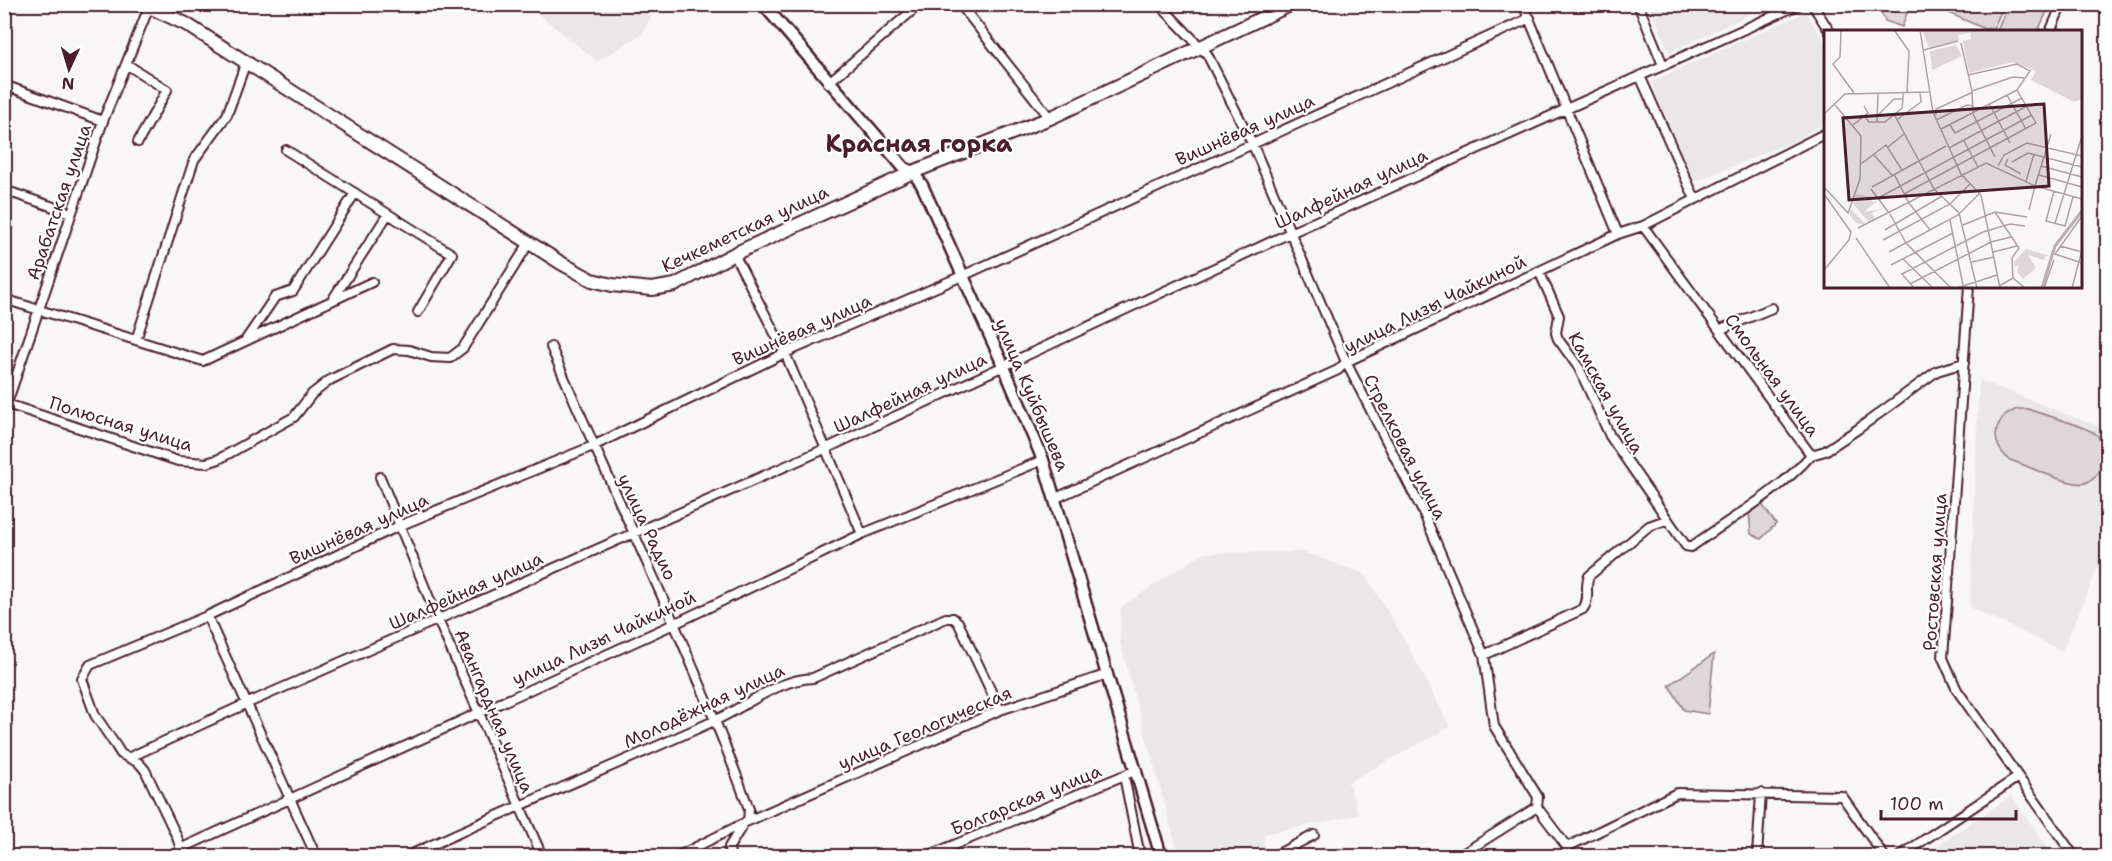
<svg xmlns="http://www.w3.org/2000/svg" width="2112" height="861" viewBox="0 0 2112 861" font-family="'Shantell Sans',sans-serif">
  <rect width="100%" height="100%" fill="#f8f6f7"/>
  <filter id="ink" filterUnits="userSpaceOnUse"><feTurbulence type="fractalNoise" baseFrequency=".0167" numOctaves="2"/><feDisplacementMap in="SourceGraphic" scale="12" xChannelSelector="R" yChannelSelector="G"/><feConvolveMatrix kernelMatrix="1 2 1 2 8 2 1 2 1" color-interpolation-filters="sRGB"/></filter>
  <g filter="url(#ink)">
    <path fill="#ebe6e8" d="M527 5H657L642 34 597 61Z
      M1649 5H1769L1670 52Z
      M1806 12 1825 43V123L1798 139 1695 182 1651 82Z
      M1979 380 2107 430 2108 545 2062 651 1970 607Z
      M1303 552 1365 574 1407 644 1450 727 1348 782 1359 815 1264 834V856H1179L1120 643 1121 607 1203 553Z
      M2011 796 2054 856H1922Z"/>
    <path fill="#ded6d9" stroke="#947a82" stroke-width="1.5" d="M1864 5H1910L1902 27 1885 21 1879 7 1868 11Z
      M1931 5H2004L1994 27 1985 29Z
      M2008 5V4L2050 5 2038 31H1997Z
      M2019 409H2028C2043 415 2087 426 2097 435 2112 452 2101 488 2075 483 2053 479 2031 467 2010 460 1988 444 1993 415 2019 409Z
      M1761 503 1776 524 1761 539 1751 534 1749 512Z
      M1714 654 1708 714 1684 710 1669 685Z"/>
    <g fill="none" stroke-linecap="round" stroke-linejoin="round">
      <defs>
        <path id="minor" d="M960 4 1050 118
          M1159 4 1207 54 1252 143 1346 362 1424 514 1484 655 1494 726 1538 797 1537 807 1567 847 1570 856
          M1523 4 1618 234
          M1638 4 1663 65
          M1812 4 1830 32
          M2050 32 2062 4
          M126 64 167 90 138 142
          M1640 76 1695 199
          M828 83 920 4
          M4 85 103 121
          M286 150 452 254 418 312
          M4 190 71 213
          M1643 226 1811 455
          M734 254 785 353 862 534
          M1539 271 1559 316 1556 333 1558 339 1579 368 1610 436 1686 546 1691 547C1731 518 1779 492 1811 455
          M1969 286 1943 658 1957 690 2074 856
          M4 299 203 361 372 282
          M333 299 388 214
          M1721 329 1772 308
          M136 340 194 160 227 115 246 62
          M245 341 275 297 293 291 355 193
          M551 347C617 502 692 651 749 809L748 821
          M4 403 178 461 207 463 219 459 294 417 312 394 330 380 393 349 409 350 431 357 450 358 463 348 529 243
          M5 409 103 121 149 7
          M1811 455 1825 451 1858 429 1937 371 1964 363
          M380 477 438 620 542 856
          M1056 498 1338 370 1346 362 1618 234 1643 226 1826 133
          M207 616 316 856
          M1484 655 1583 609C1591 598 1584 587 1589 576L1649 526 1666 520
          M128 758 248 703 827 448 1290 233 1800 4
          M1124 776 1140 856
          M1567 847 1677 793 1842 796 1884 856
          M180 849 676 623 862 534 1043 460
          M183 856 177 837 145 770 139 763 121 754 116 746 95 715 82 679 90 665 207 616 399 526 593 446 785 353 962 276 1530 18
          M408 856C509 809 612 767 714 721 747 706 776 680 813 678L946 618H953L958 622 1000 710
          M678 856 748 821 1000 710 1108 674
          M730 856 729 847 742 826
          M927 856 1137 770
          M1274 856 1314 835
          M1459 856 1537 807
          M1757 856 1761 793
          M1900 856 2018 777"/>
        <path id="secondary" d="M763 4 904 168 913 172 922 185 1004 367 1043 460 1161 856"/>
        <path id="primary" d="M143 4 186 24 561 263 592 280 612 285 652 289 675 285 734 254 913 172 1050 118 1292 4"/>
      </defs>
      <use href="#minor" stroke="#4a1f2b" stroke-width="12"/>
      <use href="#secondary" stroke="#4a1f2b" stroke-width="15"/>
      <use href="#primary" stroke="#4a1f2b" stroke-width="16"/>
      <use href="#minor" stroke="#fff" stroke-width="8"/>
      <use href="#secondary" stroke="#fff" stroke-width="10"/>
      <use href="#primary" stroke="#fff" stroke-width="12"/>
    </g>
  </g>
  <g text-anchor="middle" stroke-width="4.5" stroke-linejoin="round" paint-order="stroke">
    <g font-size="18" fill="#4a1f2b" stroke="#fff">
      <text transform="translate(1245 130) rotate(-24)" y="6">Вишнёвая улица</text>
      <text transform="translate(1351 189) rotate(-25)" y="6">Шалфейная улица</text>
      <text transform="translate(59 202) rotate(-71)" y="6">Арабатская улица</text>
      <text transform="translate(745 229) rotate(-25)" y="6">Кечкеметская улица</text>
      <text transform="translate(1435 304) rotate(-26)" y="6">улица Лизы Чайкиной</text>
      <text transform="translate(802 330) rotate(-24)" y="6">Вишнёвая улица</text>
      <text transform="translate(1772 375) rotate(54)" y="6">Смольная улица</text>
      <text transform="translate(910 393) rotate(-25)" y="6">Шалфейная улица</text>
      <text transform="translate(1606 393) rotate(61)" y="6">Камская улица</text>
      <text transform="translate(1032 395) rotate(67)" y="6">улица Куйбышева</text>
      <text transform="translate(121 424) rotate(17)" y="6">Полюсная улица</text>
      <text transform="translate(1405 447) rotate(63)" y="6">Стрелковая улица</text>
      <text transform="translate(647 527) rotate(65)" y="6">улица Радио</text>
      <text transform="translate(359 529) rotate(-24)" y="6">Вишнёвая улица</text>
      <text transform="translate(1935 572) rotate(-86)" y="6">Ростовская улица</text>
      <text transform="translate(466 591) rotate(-24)" y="6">Шалфейная улица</text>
      <text transform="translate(604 638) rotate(-25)" y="6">улица Лизы Чайкиной</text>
      <text transform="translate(704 706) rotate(-25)" y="6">Молодёжная улица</text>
      <text transform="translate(494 711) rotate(67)" y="6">Авангардная улица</text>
      <text transform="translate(925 728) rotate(-23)" y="6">улица Геологическая</text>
      <text transform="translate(1026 800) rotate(-22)" y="6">Болгарская улица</text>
    </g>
    <g font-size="24" font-weight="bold" fill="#4a1f2b" stroke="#fff">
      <text x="919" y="152">Красная горка</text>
    </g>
  </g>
  <g transform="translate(1824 30)">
    <rect width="258" height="258" fill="#f8f6f7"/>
    <path d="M98 0H258V69L250 72 207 50 212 41 189 32 145 43 139 11 147 9 146 3 134 5 135 10 105 18ZM132 15 138 26 108 40 106 21ZM32 164 48 167V172L53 171 40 182 57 179 48 183 51 189 41 195 32 193 25 184 27 179 41 194 45 192 29 174ZM202 219 229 227 222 226 220 230 204 225 212 238 199 249 193 242 195 235 191 237 190 232Z" fill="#ded6d9"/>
    <path fill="none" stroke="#bdadb0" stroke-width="3" d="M218 258 231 216 258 181"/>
    <path fill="none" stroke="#b2a0a5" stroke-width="1.5" d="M17 0 16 27 9 34 30 63M70 0 85 21 83 63M96 0 109 82 137 144 157 165 176 258M137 13 148 61 149 84 171 127M100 20 134 11M144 45 193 34 206 41 193 60M148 61 189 47 200 48M183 65 202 99M165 73 186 113M0 84 21 64 105 62M55 84 70 69H79V63M112 85V79L149 62M40 86 45 92H61L78 78 79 70M71 86 110 159 135 183 153 258M74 89 97 72 96 63M112 90 143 75 150 76M53 92 54 63M29 95 44 83 40 76M126 95 131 103 198 68M117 99 193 60M140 111 154 137M64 117 80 104M125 118 203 76M50 125 68 145M184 129 181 135 197 144M188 132 204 123 258 137M37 134 62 115 78 140M174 136 180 125 203 113 258 126M217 136 258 147M70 144 85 173 106 200M215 145 258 157M202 151 210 124M211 156 227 104M0 157 24 183 36 149 37 106 11 75M48 157 122 116M47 159 65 183M230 161 222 191 241 196 249 167M0 164 27 202 25 210 0 240M80 164 212 93 193 60M54 168 208 85M205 180 211 156M171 182 195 218 188 228 189 248M66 184 82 213 127 258M258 186 231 224 258 233M126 190 139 255M231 193 258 106M139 195 171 182 203 187M34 198 162 133 211 156 258 169M61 200 118 166M32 208 66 258M59 210 126 174 146 154M236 216 258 222M65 222 134 185 156 163M169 222 193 216M79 229 109 258M148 232 170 227M67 235 129 203M86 254 167 212 187 207M175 256 189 248 201 258M90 258 78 244 159 202 186 194 201 196M133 258 173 245M220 258 230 230M248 258 258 220"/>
    <path fill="#4a1f2b" fill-opacity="0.15" stroke="#4a1f2b" stroke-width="3" d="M220 74 225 156 25 170 19 88Z"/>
    <rect width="258" height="258" fill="none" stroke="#4a1f2b" stroke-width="3"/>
  </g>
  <rect width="2112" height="861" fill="none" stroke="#fff" stroke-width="24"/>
  <rect x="12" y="12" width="2088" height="837" fill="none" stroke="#4a1f2b" stroke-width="2" filter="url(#ink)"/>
  <g transform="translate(69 69) rotate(184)" stroke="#ffffff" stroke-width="4.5" paint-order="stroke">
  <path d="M0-4.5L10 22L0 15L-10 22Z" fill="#4a1f2b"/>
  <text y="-9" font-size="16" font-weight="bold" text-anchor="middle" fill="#4a1f2b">N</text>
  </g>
  <path d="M1881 810v9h135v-9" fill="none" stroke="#4a1f2b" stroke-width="3"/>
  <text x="1890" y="810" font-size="18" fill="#4a1f2b" stroke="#ffffff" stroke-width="4.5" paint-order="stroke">100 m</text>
</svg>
